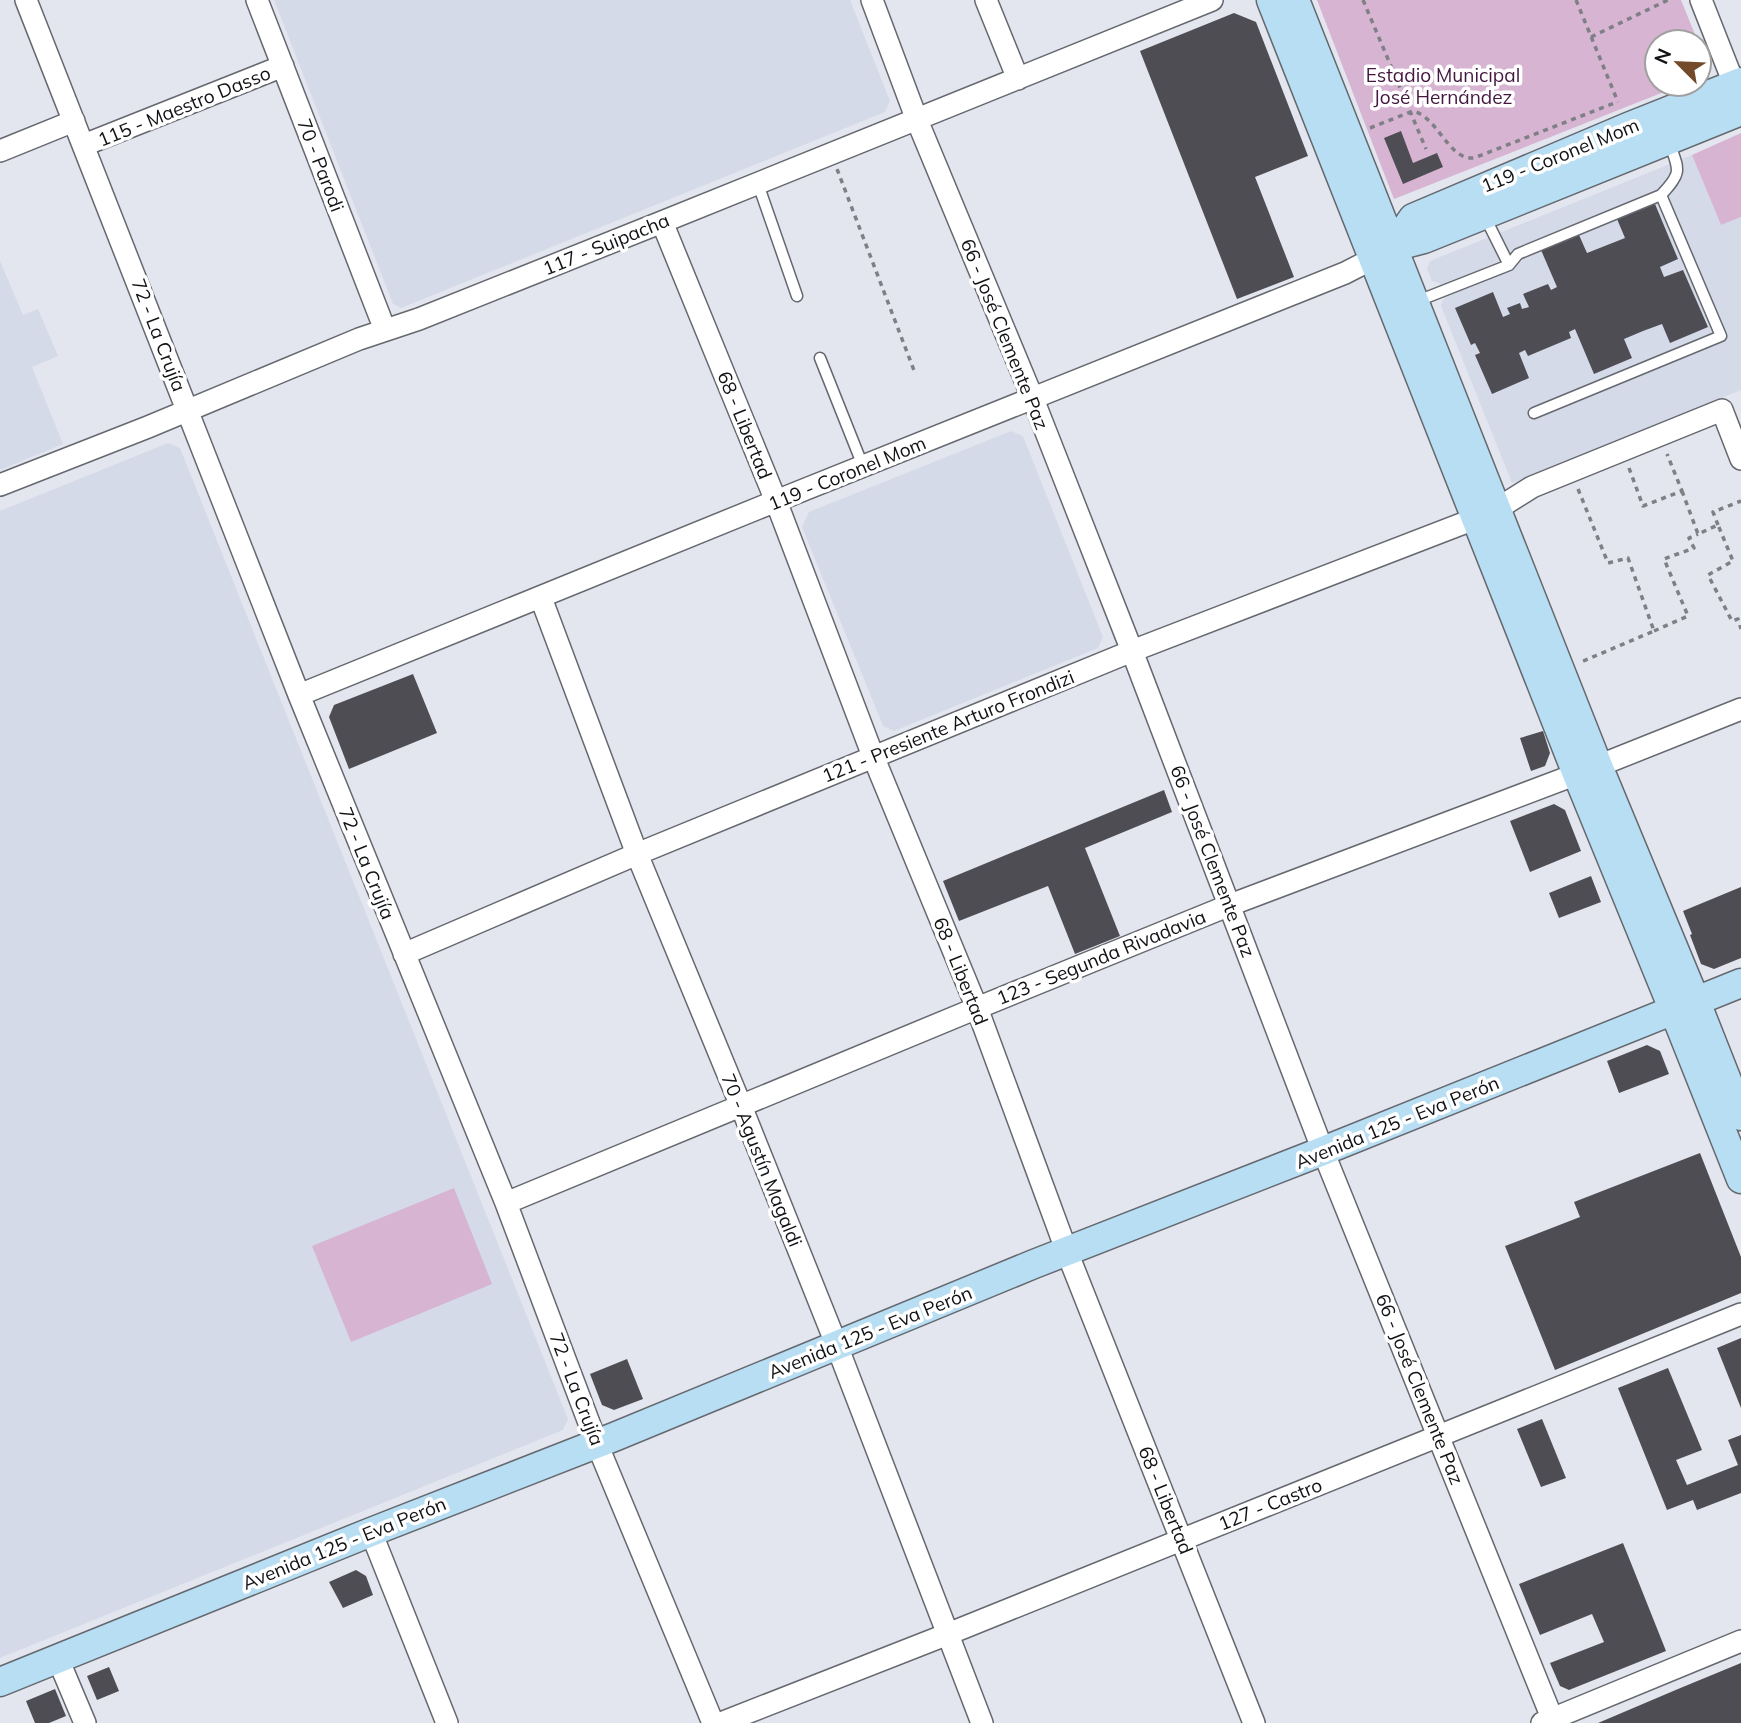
<svg xmlns="http://www.w3.org/2000/svg" width="1741" height="1723" viewBox="0 0 1741 1723" font-family="Mulish,sans-serif">
  <rect width="100%" height="100%" fill="#e3e6ee"/>
  <path fill="#d5dae9" d="M274 0H850L890 101 885 112 401 308 393 304Z
    M1692 155 1721 225 1741 217V390L1512 483 1441 306 1443 300 1446 297 1439 283 1432 281 1427 269 1430 261Z
    M0 261 23 315 38 309 58 356 32 367 63 444 0 470Z
    M1011 431 1023 436 1103 637 1098 648 894 731 883 726 802 527 809 512Z
    M168 443 180 448 568 1419 563 1430 0 1658V511Z"/>
  <path fill="#d7b4d2" d="M1317 0H1681L1698 42H1657V84H1684L1394 199Z
    M1741 133V217L1721 225 1692 155Z
    M454 1188 492 1284 351 1342 312 1246Z"/>
  <path fill="#4f4d54" d="M1234 13 1256 22 1308 156 1255 177 1294 277 1237 299 1140 51Z
    M1401 131 1413 163 1437 153 1443 167 1403 184 1384 138Z
    M1655 204 1678 259 1660 267 1664 277 1683 270 1708 327 1670 343 1662 324 1643 331 1624 339 1632 358 1594 374 1575 329 1569 332 1571 338 1528 356 1525 350 1519 353 1529 378 1492 394 1475 355 1480 353 1475 343 1471 345 1455 308 1493 292 1503 317 1510 314 1507 308 1520 303 1522 309 1529 307 1523 294 1548 284 1551 290 1557 287 1541 250 1579 235 1587 253 1625 238 1617 219Z
    M413 674 437 733 349 769 329 717 334 705Z
    M1543 731 1550 753 1545 766 1531 771 1520 738Z
    M1164 790 1172 812 1085 848 1120 936 1075 954 1048 886 959 921 943 881Z
    M1554 804 1565 810 1581 851 1530 872 1510 821Z
    M1591 876 1601 902 1559 918 1549 893Z
    M1741 887V958L1714 969 1701 964 1690 935 1692 934 1683 911Z
    M1647 1045 1660 1051 1669 1074 1619 1093 1607 1061Z
    M1700 1153 1741 1257V1293L1555 1370 1505 1246 1580 1217 1574 1202Z
    M1741 1338V1408L1717 1348Z
    M627 1359 643 1399 614 1410 602 1405 590 1374Z
    M1668 1368 1702 1450 1676 1460 1687 1485 1738 1465 1728 1440 1741 1435V1493L1697 1510 1693 1500 1667 1510 1618 1388Z
    M1542 1419 1566 1478 1541 1487 1517 1429Z
    M1623 1543 1666 1651 1569 1690 1560 1686 1550 1663 1604 1642 1592 1614 1540 1635 1519 1584Z
    M356 1570 366 1576 373 1595 343 1608 329 1582Z
    M1741 1663V1723H1598L1678 1689Z
    M109 1667 119 1691 97 1700 87 1676Z
    M55 1689 66 1716 49 1723H35L26 1701Z"/>
  <g fill="none" stroke-linecap="round" stroke-linejoin="round">
    <defs>
      <path id="lane" d="M758 184 797 296
        M1661 195C1683 172 1679 170 1669 142
        M1485 217 1509 265
        M1415 302 1509 265 1518 254 1661 195 1721 336 1534 413
        M820 358 863 466"/>
      <path id="street" d="M26 0 299 695 506 1203 597 1444 713 1723
        M257 0 385 330
        M872 0 917 120 1033 399 1132 651 1323 1151 1554 1723
        M986 0 1018 79
        M1701 0 1740 99
        M84 145 283 66
        M0 151 74 121
        M662 222 776 501 873 756 977 1008 1067 1252 1254 1723
        M0 485 148 427 359 339 419 319 662 222 1212 0
        M541 598 637 854 741 1106 837 1346 982 1723
        M299 695 776 501 1345 273 1386 252
        M404 954 637 854 1132 651 1477 518 1497 509 1532 487 1722 410 1741 459
        M506 1203 977 1008 1230 905 1598 766 1741 709
        M371 1532 447 1723
        M58 1659 85 1723
        M721 1723 948 1634 1741 1314
        M1542 1723 1741 1641"/>
      <path id="secondary" d="M1271 0 1577 774 1674 1011 1741 1179
        M1295 0 1598 766 1696 1002 1741 1116
        M1393 247 1413 218 1628 127 1741 82
        M1393 247 1424 239 1741 111
        M0 1682 371 1532 614 1437 1034 1264 1323 1151 1741 983"/>
    </defs>
    <use href="#lane" stroke="#65686f" stroke-width="13"/>
    <use href="#street" stroke="#65686f" stroke-width="24"/>
    <use href="#secondary" stroke="#65686f" stroke-width="31"/>
    <path stroke="#7e8086" stroke-width="3.5" stroke-dasharray="5 5" stroke-linecap="butt" d="M1363 0 1426 149
      M1576 0 1618 102
      M1591 37 1668 0
      M1370 128 1413 111C1439 118 1448 160 1474 158L1617 102
      M837 169 915 373
      M1629 468 1643 506 1682 491 1667 454
      M1578 489 1608 563 1628 558 1654 631 1581 662
      M1682 491 1698 534 1718 525 1733 561 1708 575 1732 621 1738 619 1741 629
      M1718 525 1713 512 1741 501
      M1654 631 1688 616 1664 559 1694 548 1689 538 1698 534"/>
    <use href="#lane" stroke="#fff" stroke-width="10"/>
    <use href="#street" stroke="#fff" stroke-width="21"/>
    <use href="#secondary" stroke="#b7def3" stroke-width="28"/>
  </g>
  <g text-anchor="middle" stroke-width="7" stroke-linejoin="round" paint-order="stroke">
    <g font-size="19" fill="#431740" stroke="#fff">
      <text x="1443" y="82">Estadio Municipal<tspan x="1443" dy="22">José Hernández</tspan></text>
    </g>
    <g font-size="19" fill="#111215" stroke="#fff">
      <text transform="translate(184 106) rotate(-22)" y="7">115 - Maestro Dasso</text>
      <text transform="translate(1560 155) rotate(-22)" y="7">119 - Coronel Mom</text>
      <text transform="translate(321 165) rotate(69)" y="7">70 - Parodi</text>
      <text transform="translate(606 244) rotate(-22)" y="7">117 - Suipacha</text>
      <text transform="translate(1005 334) rotate(68)" y="7">66 - José Clemente Paz</text>
      <text transform="translate(159 335) rotate(69)" y="7">72 - La Crujía</text>
      <text transform="translate(745 425) rotate(68)" y="7">68 - Libertad</text>
      <text transform="translate(847 473) rotate(-22)" y="7">119 - Coronel Mom</text>
      <text transform="translate(948 726) rotate(-22)" y="7">121 - Presiente Arturo Frondizi</text>
      <text transform="translate(1213 861) rotate(69)" y="7">66 - José Clemente Paz</text>
      <text transform="translate(367 863) rotate(68)" y="7">72 - La Crujía</text>
      <text transform="translate(1101 957) rotate(-22)" y="7">123 - Segunda Rivadavia</text>
      <text transform="translate(961 971) rotate(68)" y="7">68 - Libertad</text>
      <text transform="translate(1397 1122) rotate(-22)" y="7">Avenida 125 - Eva Perón</text>
      <text transform="translate(762 1160) rotate(68)" y="7">70 - Agustín Magaldi</text>
      <text transform="translate(870 1332) rotate(-22)" y="7">Avenida 125 - Eva Perón</text>
      <text transform="translate(577 1389) rotate(69)" y="7">72 - La Crujía</text>
      <text transform="translate(1420 1389) rotate(68)" y="7">66 - José Clemente Paz</text>
      <text transform="translate(1166 1500) rotate(68)" y="7">68 - Libertad</text>
      <text transform="translate(1270 1504) rotate(-22)" y="7">127 - Castro</text>
      <text transform="translate(344 1543) rotate(-22)" y="7">Avenida 125 - Eva Perón</text>
    </g>
  </g>
  <g transform="translate(1678 63) rotate(294)"><circle r="33" fill="#ffffff" stroke="#a0a0a1" stroke-width="2"/>
  <path d="M0-5L12 26L0 18L-12 26Z" fill="#734b2a"/>
  <text y="-10" font-size="19" font-weight="bold" text-anchor="middle" fill="#111215">N</text>
  </g>
</svg>
